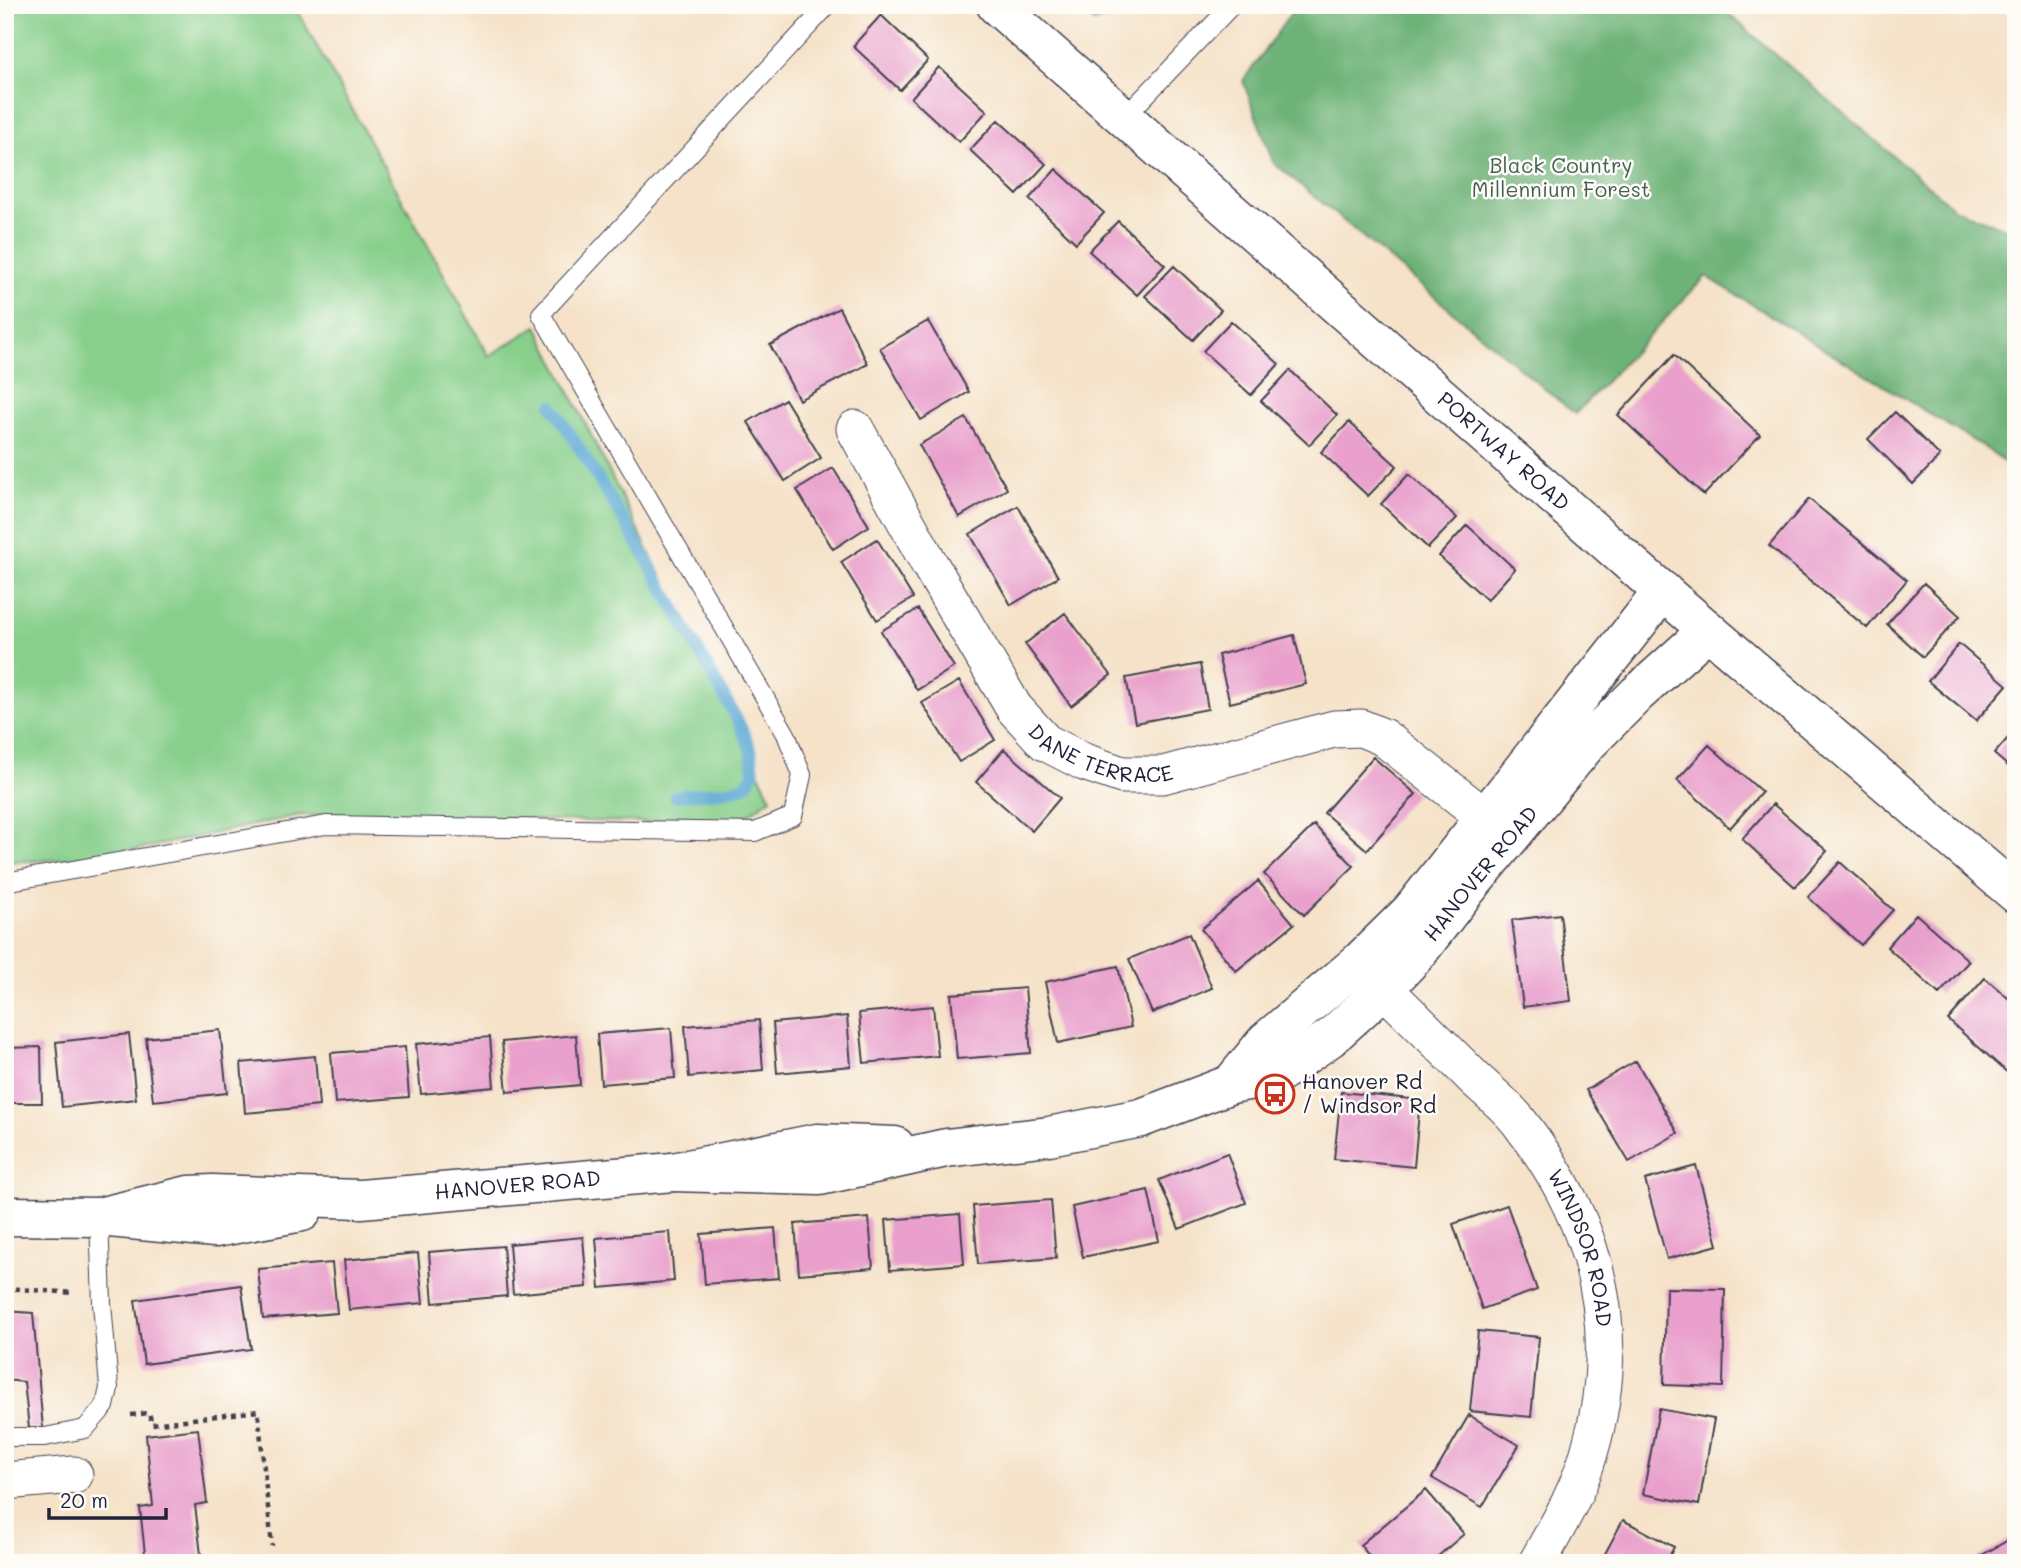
<svg xmlns="http://www.w3.org/2000/svg" width="2021" height="1568" viewBox="0 0 2021 1568" font-family="Mali,sans-serif">
  <rect width="100%" height="100%" fill="#fdfcf7"/>
  <filter id="ink" filterUnits="userSpaceOnUse"><feTurbulence type="fractalNoise" baseFrequency=".0143" numOctaves="2"/><feDisplacementMap in="SourceGraphic" scale="14" xChannelSelector="R" yChannelSelector="G"/><feConvolveMatrix kernelMatrix="1 2 1 2 8 2 1 2 1" color-interpolation-filters="sRGB"/></filter>
  <filter id="wash" filterUnits="userSpaceOnUse"><feTurbulence type="fractalNoise" baseFrequency=".00686" numOctaves="4" result="noise"/><feDisplacementMap in="SourceGraphic" scale="28" xChannelSelector="R" yChannelSelector="G"/><feGaussianBlur stdDeviation="1.57" result="paint"/><feColorMatrix in="noise" values="0 0 0 0 0 0 0 0 0 0 0 0 0 0 0 0 0 1.4 0 .05"/><feComposite in="paint" operator="in"/></filter>
  <g filter="url(#wash)">
    <rect width="100%" height="100%" fill="#f5e2c8"/>
    <path fill="#87cf8b" stroke="#547863" stroke-width="2" d="M5 5H294L489 356 537 326 771 798 735 824 301 815 96 858 5 862Z"/>
    <path fill="#6db277" stroke="#486a59" stroke-width="2" d="M1075 5H1145L1094 22Z
      M1297 5H1718L1955 209 2016 232V472L1988 450 1706 276 1575 414 1273 162 1243 81Z"/>
    <g fill="none" stroke-linecap="round" stroke-linejoin="round">
      <path stroke="#5aa8d4" stroke-width="12" d="M552 406C620 509 680 617 740 725L751 750 754 772 745 786 726 791 675 796"/>
    </g>
    <g id="blocks">
      <path fill="#e9a0cc" d="M881 15 928 60 900 90 853 46Z
        M939 67 987 111 959 142 911 98Z
        M998 120 1046 164 1017 195 970 150Z
        M1056 169 1104 213 1076 243 1029 199Z
        M1118 221 1165 265 1137 295 1089 251Z
        M1174 266 1221 310 1193 340 1145 296Z
        M839 308 868 364 799 400 770 345Z
        M928 321 969 392 921 420 880 348Z
        M1231 321 1279 364 1251 395 1203 351Z
        M1674 355 1760 435 1704 495 1618 415Z
        M1290 370 1337 415 1309 445 1261 401Z
        M785 399 821 458 785 481 748 422Z
        M1895 412 1940 456 1913 484 1868 439Z
        M966 418 1007 489 959 517 919 445Z
        M1349 422 1397 466 1368 496 1321 452Z
        M833 468 869 526 833 549 797 490Z
        M1409 474 1457 518 1428 548 1381 504Z
        M1809 499 1907 580 1867 628 1769 546Z
        M1018 506 1058 577 1011 605 970 534Z
        M1467 525 1515 569 1487 600 1439 556Z
        M877 539 913 598 877 620 841 562Z
        M1924 583 1960 616 1923 657 1887 624Z
        M918 609 954 667 917 690 881 631Z
        M1065 613 1111 675 1071 706 1025 644Z
        M1294 635 1306 684 1230 703 1218 655Z
        M1959 644 2007 685 1976 721 1928 681Z
        M1200 664 1208 709 1135 723 1126 678Z
        M959 681 995 740 959 762 922 703Z
        M2016 729V773L1994 754Z
        M1709 745 1762 792 1730 828 1677 780Z
        M1004 749 1060 798 1032 831 976 782Z
        M1373 757 1416 794 1367 850 1324 813Z
        M1773 804 1827 851 1795 887 1742 839Z
        M1314 825 1354 866 1304 915 1264 874Z
        M1840 862 1893 910 1861 945 1808 897Z
        M1258 881 1294 924 1236 971 1201 929Z
        M1560 914 1571 1001 1523 1007 1512 920Z
        M1916 914 1969 961 1939 994 1887 947Z
        M1189 934 1212 988 1152 1013 1129 959Z
        M1118 966 1131 1027 1058 1043 1045 982Z
        M1985 978 2016 1005V1066L2009 1074 1948 1020Z
        M1025 988 1031 1053 957 1059 951 994Z
        M933 1006 938 1056 864 1063 859 1013Z
        M847 1016 851 1066 777 1073 773 1023Z
        M759 1020 763 1070 689 1077 685 1026Z
        M671 1028 675 1078 601 1084 597 1034Z
        M220 1030 227 1093 153 1101 146 1038Z
        M129 1034 136 1099 62 1107 56 1042Z
        M576 1035 580 1085 507 1092 502 1042Z
        M490 1037 494 1087 421 1094 416 1044Z
        M41 1047 42 1103H5V1048Z
        M405 1047 409 1097 335 1103 331 1053Z
        M315 1056 319 1106 245 1113 241 1063Z
        M1636 1061 1678 1133 1629 1162 1586 1090Z
        M1341 1092 1420 1100 1414 1167 1334 1159Z
        M1227 1153 1246 1203 1179 1229 1159 1180Z
        M1696 1166 1718 1245 1667 1259 1645 1180Z
        M1148 1190 1159 1241 1083 1257 1072 1207Z
        M1051 1200 1056 1258 978 1264 973 1206Z
        M1507 1205 1537 1290 1482 1309 1453 1224Z
        M960 1214 964 1264 890 1270 886 1220Z
        M869 1218 873 1268 799 1274 795 1224Z
        M775 1228 779 1278 705 1284 701 1234Z
        M670 1232 674 1281 600 1288 596 1238Z
        M583 1237 587 1287 513 1294 509 1244Z
        M503 1246 507 1296 433 1303 429 1252Z
        M418 1253 423 1303 349 1310 344 1260Z
        M332 1263 337 1313 263 1319 258 1269Z
        M241 1285 251 1349 144 1364 135 1300Z
        M1666 1288 1725 1289 1723 1387 1664 1385Z
        M5 1311 33 1313 43 1429 29 1428 24 1382 5 1380Z
        M1478 1331 1539 1337 1531 1417 1470 1411Z
        M1659 1409 1714 1419 1699 1505 1643 1494Z
        M1469 1415 1519 1445 1482 1507 1432 1478Z
        M198 1429 207 1503 195 1505 202 1563H146L140 1508 153 1506 146 1435Z
        M1426 1490 1464 1534 1430 1563H1375L1360 1545Z
        M1623 1520 1674 1547 1666 1563H1600Z
        M2012 1538 2016 1546V1563H1968Z
        M1338 1555 1339 1563H1286V1561Z"/>
    </g>
  </g>
  <g filter="url(#ink)">
    <use href="#blocks" fill-opacity="0" stroke="#423f50" stroke-width="2"/>
    <g fill="none" stroke-linecap="round" stroke-linejoin="round">
      <defs>
        <path id="service" d="M1124 118 1232 5
          M5 882 326 825 755 832 793 816 802 775 786 734 541 314 828 5
          M5 1437H45L85 1429 105 1406 109 1388 102 1303 99 1217"/>
        <g id="minor">
          <path id="s1" d="M855 429 930 565 1014 708 1045 742 1084 762 1122 775H1163L1334 729 1361 728 1383 737 1485 817"/>
          <path id="s2" d="M1384 989C1415 1019 1445 1049 1475 1079 1490 1093 1508 1107 1520 1123 1597 1222 1625 1332 1589 1453 1578 1492 1557 1527 1537 1563"/>
          <path d="M5 1481 74 1475"/>
        </g>
        <g id="tertiary">
          <path id="s3" d="M996 5 1646 577 2016 894"/>
          <path d="M1231 1084 1266 1041 1359 962 1411 911 1663 591"/>
          <path id="s4" d="M673 1172 820 1176 946 1148 1049 1136 1141 1118 1231 1084 1275 1076 1330 1038 1384 989 1417 954 1460 898 1589 742 1637 694 1708 630"/>
          <path d="M5 1216 99 1217 215 1228 302 1212"/>
          <path id="s5" d="M99 1217 189 1195 212 1194 361 1199 673 1172 817 1143 895 1146"/>
        </g>
      </defs>
      <use href="#service" stroke="#423f50" stroke-width="20"/>
      <use href="#minor" stroke="#423f50" stroke-width="39"/>
      <use href="#tertiary" stroke="#423f50" stroke-width="41"/>
      <path stroke="#423f50" stroke-width="4.5" stroke-dasharray="5 5" stroke-linecap="butt" d="M5 1288 74 1293
        M131 1415 149 1413 152 1424 258 1411 272 1546"/>
      <use href="#service" stroke="#fff" stroke-width="18"/>
      <use href="#minor" stroke="#fff" stroke-width="37"/>
      <use href="#tertiary" stroke="#fff" stroke-width="38"/>
    </g>
  </g>
  <defs>
    <symbol id="bus-ring" viewBox="-11 -11 22 22"><circle r="9.5" fill="#fdfcf7" stroke="#c8321e" stroke-width="1.5"/><path d="M-5-6H5V4H4V6H2V4H-2V6H-4V4H-5ZM-3.5-4V0h7V-4ZM-3.5 1.2v1.5H-2V1.2ZM2 1.2v1.5H3.5V1.2Z" fill="#c8321e"/></symbol>
  </defs>
  <g fill-rule="evenodd">
    <use href="#bus-ring" x="1253" y="1072" width="44" height="44"/>
  </g>
  <g text-anchor="middle" stroke-width="5" stroke-linejoin="round" paint-order="stroke">
    <g font-size="21" fill="#455f57" stroke="#fdfcf7">
      <text x="1561" y="173">Black Country<tspan x="1561" dy="24">Millennium Forest</tspan></text>
    </g>
    <g font-size="21" fill="#22223b" stroke="#fdfcf7">
      <text dy="7" stroke="none"><textPath href="#s3" startOffset="676">PORTWAY ROAD</textPath></text>
      <text dy="7" stroke="none"><textPath href="#s1" startOffset="425">DANE TERRACE</textPath></text>
      <text dy="7" stroke="none"><textPath href="#s4" startOffset="905">HANOVER ROAD</textPath></text>
      <text dy="7" stroke="none"><textPath href="#s5" startOffset="422">HANOVER ROAD</textPath></text>
      <text dy="7" stroke="none"><textPath href="#s2" startOffset="332">WINDSOR ROAD</textPath></text>
    </g>
    <g font-size="21" fill="#22223b" stroke="#fdfcf7" text-anchor="start">
      <text x="1302" y="1089">Hanover Rd<tspan x="1302" dy="24">/ Windsor Rd</tspan></text>
    </g>
  </g>
  <rect width="2021" height="1568" fill="none" stroke="#fdfcf7" stroke-width="28"/>
  <path d="M49 1508v10h117v-10" fill="none" stroke="#22223b" stroke-width="3.5"/>
  <text x="60" y="1508" font-size="21" fill="#22223b" stroke="#fdfcf7" stroke-width="5" paint-order="stroke">20 m</text>
</svg>
